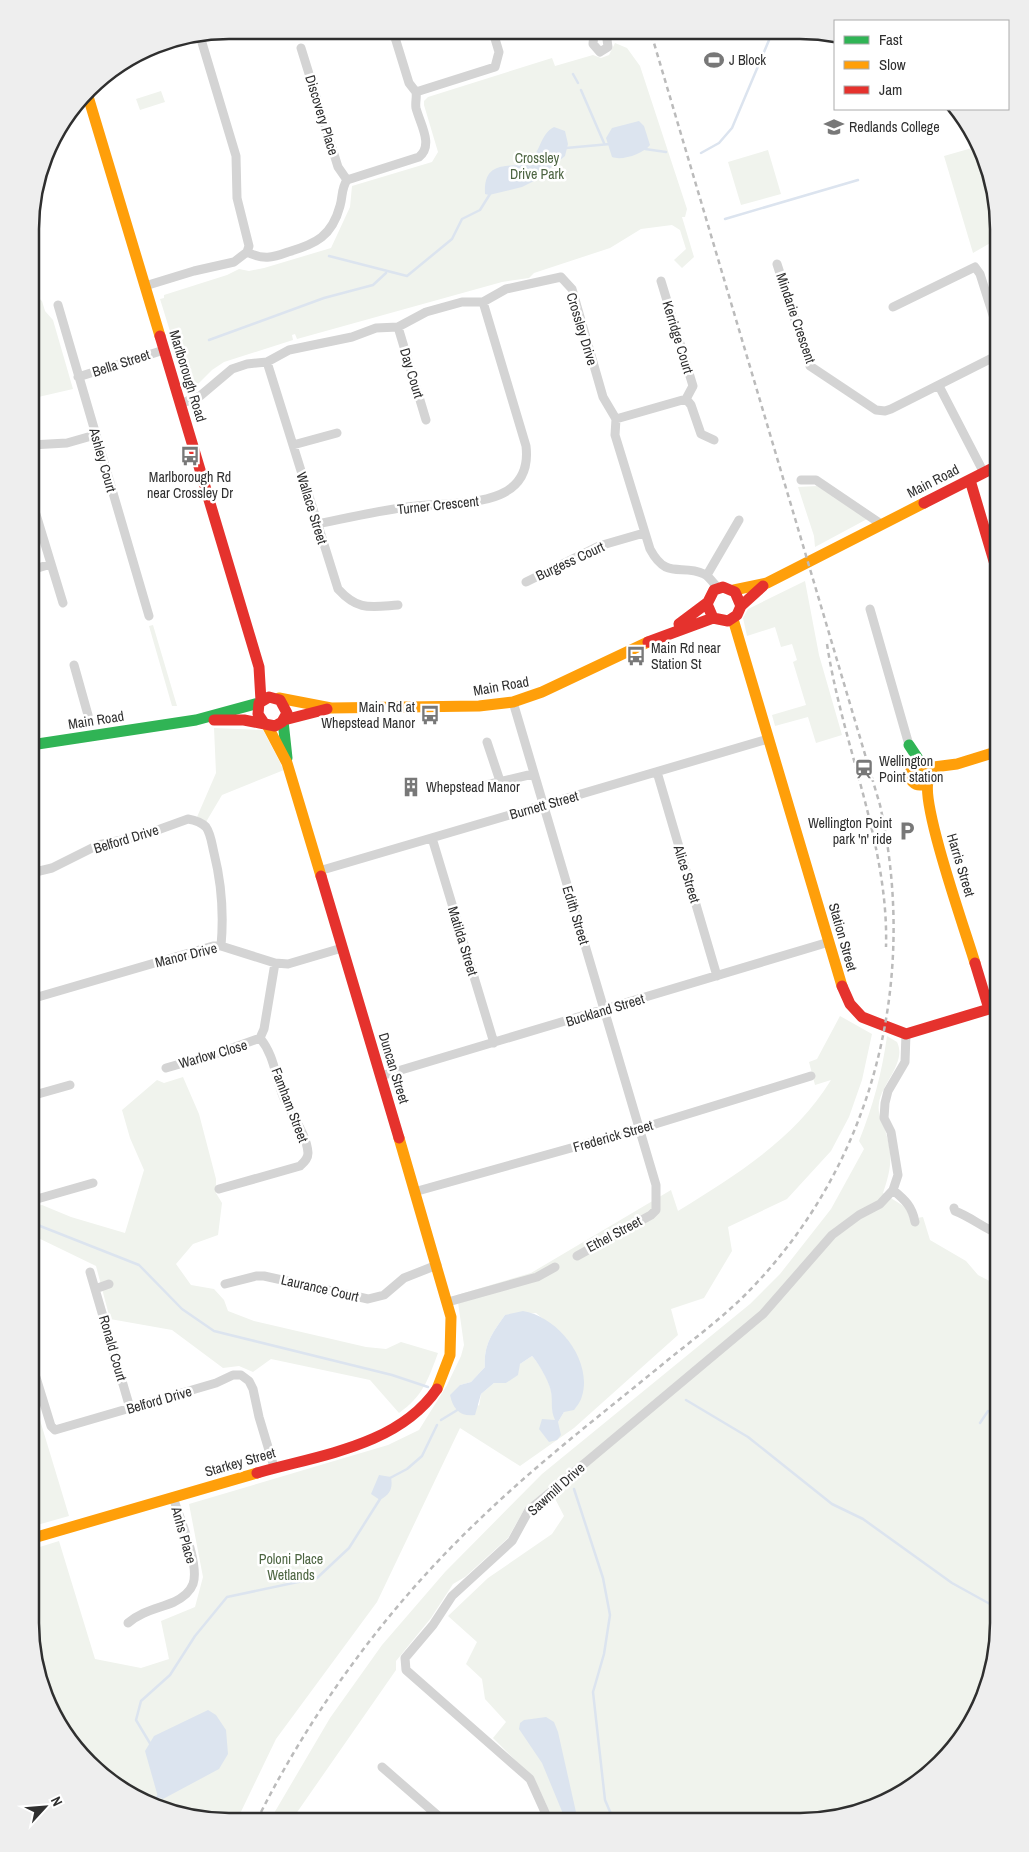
<svg xmlns="http://www.w3.org/2000/svg" width="1029" height="1852" viewBox="0 0 1029 1852" font-family="'Archivo Narrow',sans-serif">
  <rect width="100%" height="100%" fill="#fff"/>
  <path fill="#f0f3ed" fill-rule="evenodd" d="M615 43 627 48 640 66 687 209 685 217H682L694 257 682 268 674 260 686 249 680 230 672 225 641 229 610 248 534 273 529 278 502 282 297 339 295 334 292 335 293 340 224 362 212 370 195 387 187 386 160 299 164 298V295L227 275 239 269 249 271 264 268 331 248 350 207 352 186 432 162 438 152 424 105V101L428 97 552 58 555 66 593 55 601 58 609 55Z
    M161 91 165 102 140 110 136 99Z
    M979 146 988 165 999 238 973 253 944 156Z
    M768 150 781 194 741 205 728 162Z
    M32 292 42 301 45 311 53 320 73 389 34 398 31 396Z
    M817 486 869 518 815 547 814 536 798 487Z
    M805 581 819 655 842 735 816 743 808 717 775 726 772 715 806 705 793 662 797 660 792 644 781 647 775 627 747 636 743 618 748 609Z
    M153 625 177 706H172L149 626Z
    M214 728 263 730 284 770 222 795 206 822 197 817 216 773Z
    M840 1016 872 1034 862 1080 849 1117 831 1151 787 1199 728 1227 732 1251 704 1298 671 1309 678 1335 574 1428 520 1466 460 1428 377 1602 276 1739 237 1820H203L153 1807 108 1781 71 1744 41 1687 30 1623V1550L59 1541 95 1659 141 1668 169 1659 161 1621 195 1607 203 1577 189 1504 388 1445 419 1430 447 1385 461 1356 464 1345 457 1295 531 1273 671 1190 678 1211C736 1175 794 1140 831 1080L815 1085 809 1062 817 1059ZM536 1313 567 1339 564 1412 558 1422C548 1406 555 1407 551 1391 550 1382 538 1362 532 1356L520 1364 506 1383H494L481 1394 479 1406 460 1385 471 1382 485 1367C483 1345 493 1332 505 1315Z
    M887 1036 897 1042C907 1062 882 1083 879 1103 877 1115 883 1122 886 1133 893 1157 891 1170 883 1193L905 1207 911 1219 923 1217 930 1240 966 1261 978 1275 999 1286V1636L984 1699 958 1744 921 1781 864 1811 800 1822 554 1821 535 1780 493 1738 506 1722 485 1699 482 1679 466 1664 477 1642 448 1616 488 1578 552 1534 564 1516 549 1487 525 1508 508 1538 465 1577 453 1584 431 1618 396 1661V1670L291 1821 270 1820 330 1718 382 1645 445 1572 542 1474 750 1304 780 1274 831 1209 864 1149 859 1141C873 1106 882 1073 887 1036Z
    M183 1077 199 1114 216 1179V1193L222 1203 218 1235 193 1244 176 1264 191 1285 214 1289 224 1300 228 1311 254 1321 366 1347 386 1349 401 1342 438 1353C428 1380 423 1396 399 1413L370 1380 271 1359 253 1372 239 1366 223 1368 172 1330 110 1319 96 1266 30 1234V1207L42 1205 71 1217 125 1233 144 1170 130 1138 122 1110 157 1080 164 1083Z
    M30 1387 69 1516 30 1527Z"/>
  <path fill="#dce4ef" d="M639 121 644 126 650 145C643 154 622 161 612 157L606 138 612 128Z
    M554 127 565 131 568 144 565 156 549 169 544 176 522 187 489 195 485 194C483 156 514 171 529 161 541 152 540 134 554 127Z
    M523 1311C557 1316 593 1360 582 1396 581 1401 577 1406 574 1410L564 1412 558 1422 561 1435 557 1440 549 1442 539 1429 542 1419 555 1420C550 1409 553 1402 551 1392 550 1383 538 1362 532 1356L520 1364 518 1375 506 1383H494L481 1394 475 1415C460 1417 453 1409 450 1395L460 1385 471 1382 485 1367C483 1345 493 1332 505 1315Z
    M379 1475 391 1477C393 1489 390 1494 380 1500L371 1494Z
    M208 1710 216 1715 226 1730 228 1754 219 1769 163 1799 158 1797 145 1751 154 1736Z
    M546 1717 554 1722 558 1732 578 1821H566L542 1763 519 1729 520 1723 524 1720Z"/>
  <g fill="none" stroke-linecap="round" stroke-linejoin="round">
    <path stroke="#dce4ef" stroke-width="2.5" d="M573 74 578 83
      M581 90 604 143
      M566 148 610 144
      M645 149 666 152
      M701 153 719 143 732 128 772 33
      M725 219 858 180
      M329 256 407 276 452 239 462 219 480 210 490 194
      M209 340 324 298 373 285 386 273
      M30 1222 139 1265 182 1309 214 1331 392 1375 428 1387
      M686 1400 748 1437 832 1504 863 1519 952 1583 999 1609
      M441 1420 459 1409
      M980 1423 988 1411
      M390 1478 407 1469 422 1456 437 1425
      M574 1489 603 1578 610 1615 604 1654 593 1692 605 1800 614 1821
      M151 1745 136 1720 141 1701 170 1675 195 1636 227 1597 317 1578 349 1548 380 1499
      M151 1806 159 1795"/>
    <path stroke="#d4d4d4" stroke-width="9" d="M594 32 593 44 600 52 608 47 606 32
      M301 48 338 167 347 180
      M416 92 495 67 499 52 493 32
      M347 180 419 157C434 145 420 124 416 108 415 103 417 97 416 92L409 83 393 31
      M247 252C263 260 272 258 288 252 316 244 332 236 340 206 343 196 341 189 347 180
      M777 264 810 366 876 410 885 411 891 409 996 356 999 350
      M661 281 693 386 686 399 691 405 701 434 714 440
      M145 286 194 271 234 262 247 252 249 246 237 198 236 156 200 36
      M58 305 149 616
      M893 307 975 267 980 274 999 334
      M398 327 426 420
      M267 362 338 589C358 611 370 607 398 605
      M78 377 164 350
      M939 386 984 473
      M180 404 200 396 232 369 247 364 267 362 289 350 352 337 376 328 398 327 426 312 462 302H483L506 289 561 277 572 289 603 397 616 419 615 435 650 549C667 581 681 563 704 574 709 576 714 584 718 588
      M616 419 686 399
      M31 445 67 443 95 435
      M293 445 337 433
      M801 480H816L881 524
      M31 498 63 603
      M317 524C347 518 377 511 407 507 448 500 534 514 526 446L483 302
      M31 570 51 564
      M707 575 739 520
      M526 582 599 546 644 533
      M870 609 909 745
      M74 665 88 715
      M513 702 656 1185V1210L651 1215 577 1256
      M487 742 500 781
      M657 772 717 976
      M477 787 533 774
      M432 838 494 1043
      M319 871 768 739
      M31 873 52 868 98 845 141 836 188 819C194 820 202 823 206 827 211 834 212 845 214 853 222 885 224 913 221 946
      M31 999 213 946H221L275 963 288 964 342 948
      M906 1034 905 1062 888 1091 885 1103 884 1118 891 1132 898 1175 893 1190C905 1200 912 1206 915 1222
      M166 1068 218 1053 260 1038
      M381 1076 829 942
      M31 1096 70 1085
      M219 1189 300 1166C304 1162 308 1159 308 1153 307 1134 290 1113 283 1096 275 1075 274 1055 260 1038L264 1029 275 963
      M414 1192 639 1129 811 1076
      M30 1201 93 1183
      M954 1208 955 1211C971 1217 983 1228 999 1234
      M90 1272 130 1408
      M225 1284 256 1276H264L368 1299 384 1295 404 1278 437 1265
      M95 1289 109 1284
      M448 1302 537 1277 555 1267
      M30 1358 51 1426 55 1430 216 1383 233 1375H241L249 1381 253 1389 259 1417 274 1467
      M128 1623C142 1611 157 1609 174 1602 182 1598 190 1592 193 1584 200 1564 179 1517 173 1497
      M382 1767 444 1821
      M549 1821 530 1779 406 1670 405 1658 433 1625 452 1596 512 1541 529 1510 763 1314 832 1235 859 1215 880 1204 893 1190"/>
    <path stroke="#30b455" stroke-width="11" d="M283 721 287 758
      M31 745 196 720 259 703
      M909 745 923 766"/>
    <path stroke="#ff9f0a" stroke-width="11" d="M87 93 160 336
      M734 590 767 583 924 503
      M733 619 842 986
      M279 698 331 708 479 706 513 702 542 692 648 642
      M267 725 287 763 321 876
      M910 775a10 10 0 1 1 20 0a10 10 0 1 1-20 0Z
      M926 768 957 764 999 751
      M928 782C922 808 965 930 975 963
      M399 1138 451 1317 450 1355 437 1389
      M30 1539 257 1473"/>
    <path stroke="#e5322d" stroke-width="11" d="M160 336 259 667 261 701
      M970 480 999 578
      M924 503 999 465
      M741 606 735 592 723 587 714 590 707 604 713 618 728 621 737 615 741 606 763 586
      M679 624 707 603
      M648 642 713 618
      M214 720H244L275 726 282 722 287 713 280 700 269 697 259 703 258 714 264 723
      M284 720 327 709
      M321 876 399 1138
      M842 986 850 1004 862 1017 906 1034 989 1009 975 963
      M257 1473C319 1455 398 1446 437 1389"/>
    <path stroke="#bbb" stroke-width="2.5" stroke-dasharray="5 4" stroke-linecap="butt" d="M827 644C842 744 889 845 886 947
      M257 1820C313 1708 390 1604 481 1518 540 1461 606 1411 669 1359 695 1338 722 1318 746 1294 874 1165 919 981 880 805L651 33"/>
  </g>
  <defs>
    <symbol id="stadium-bare" viewBox="-9 -9 18 18"><path d="M0-5a6.5 5 0 1 0 0 10a6.5 5 0 1 0 0-10ZM-3.5-1.8h7v3.6h-7Z" fill="#787878" stroke="#fff" stroke-width="2.5" paint-order="stroke"/></symbol>
    <symbol id="school-bare" viewBox="-9 -9 18 18"><path d="M0-5L7-2L0 1L-7-2ZM-4 1L0 2.5L4 1V4Q0 6-4 4Z" fill="#787878" stroke="#fff" stroke-width="2.5" paint-order="stroke"/></symbol>
    <symbol id="bus-bare" viewBox="-9 -9 18 18"><path d="M-5-6H5V4H4V6H2V4H-2V6H-4V4H-5ZM-3.5-4V0h7V-4ZM-3.5 1.2v1.5H-2V1.2ZM2 1.2v1.5H3.5V1.2Z" fill="#787878" stroke="#fff" stroke-width="2.5" paint-order="stroke"/></symbol>
    <symbol id="station-bare" viewBox="-9 -9 18 18"><path d="M-3-6H3Q5-6 5-4V2Q5 4 3 4L4.5 6H3L1.5 4h-3L-3 6H-4.5L-3 4Q-5 4-5 2V-4Q-5-6-3-6ZM-3.5-4v3h7v-3ZM-3.5 1v1.5H-2V1ZM2 1v1.5H3.5V1Z" fill="#787878" stroke="#fff" stroke-width="2.5" paint-order="stroke"/></symbol>
    <symbol id="building-bare" viewBox="-9 -9 18 18"><path d="M-4-6H4V6H1V3H-1V6H-4ZM-2.5-4.3h1.7v1.8h-1.7ZM.8-4.3h1.7v1.8H.8ZM-2.5-1h1.7V.8h-1.7ZM.8-1h1.7V.8H.8Z" fill="#787878" stroke="#fff" stroke-width="2.5" paint-order="stroke"/></symbol>
    <symbol id="parking-bare" viewBox="-9 -9 18 18"><path d="M-3.5-5.5H1a3.5 3.5 0 0 1 0 7H-1V5.5H-3.5ZM-1-3.4V-.6H.8a1.4 1.4 0 0 0 0-2.8Z" fill="#787878" stroke="#fff" stroke-width="2.5" paint-order="stroke"/></symbol>
  </defs>
  <g fill-rule="evenodd">
    <use href="#stadium-bare" x="700" y="46" width="28" height="28"/>
    <use href="#school-bare" x="820" y="113" width="28" height="28"/>
    <use href="#bus-bare" x="176" y="442" width="28" height="28"/>
    <use href="#bus-bare" x="622" y="642" width="28" height="28"/>
    <use href="#bus-bare" x="416" y="701" width="28" height="28"/>
    <use href="#station-bare" x="850" y="755" width="28" height="28"/>
    <use href="#building-bare" x="397" y="773" width="28" height="28"/>
    <use href="#parking-bare" x="893" y="817" width="28" height="28"/>
  </g>
  <g text-anchor="middle" stroke-width="5" stroke-linejoin="round" paint-order="stroke">
    <g font-size="14" fill="#2f2f2f" stroke="#fff" text-anchor="start">
      <text x="729" y="65">J Block</text>
      <text x="849" y="132">Redlands College</text>
      <text x="190" y="482" text-anchor="middle">Marlborough Rd<tspan x="190" dy="16">near Crossley Dr</tspan></text>
      <text x="651" y="653">Main Rd near<tspan x="651" dy="16">Station St</tspan></text>
      <text x="415" y="712" text-anchor="end">Main Rd at<tspan x="415" dy="16">Whepstead Manor</tspan></text>
      <text x="879" y="766">Wellington<tspan x="879" dy="16">Point station</tspan></text>
      <text x="426" y="792">Whepstead Manor</text>
      <text x="892" y="828" text-anchor="end">Wellington Point<tspan x="892" dy="16">park 'n' ride</tspan></text>
    </g>
    <g font-size="14" fill="#2f2f2f" stroke="#fff">
      <text transform="translate(322 115) rotate(73)" y="5">Discovery Place</text>
      <text transform="translate(796 318) rotate(71)" y="5">Mindarie Crescent</text>
      <text transform="translate(582 329) rotate(73)" y="5">Crossley Drive</text>
      <text transform="translate(678 337) rotate(73)" y="5">Kerridge Court</text>
      <text transform="translate(121 363) rotate(-18)" y="5">Bella Street</text>
      <text transform="translate(412 373) rotate(73)" y="5">Day Court</text>
      <text transform="translate(188 376) rotate(73)" y="5">Marlborough Road</text>
      <text transform="translate(103 460) rotate(74)" y="5">Ashley Court</text>
      <text transform="translate(933 481) rotate(-27)" y="5">Main Road</text>
      <text transform="translate(438 505) rotate(-6)" y="5">Turner Crescent</text>
      <text transform="translate(312 508) rotate(73)" y="5">Wallace Street</text>
      <text transform="translate(570 561) rotate(-25)" y="5">Burgess Court</text>
      <text transform="translate(501 686) rotate(-10)" y="5">Main Road</text>
      <text transform="translate(96 720) rotate(-9)" y="5">Main Road</text>
      <text transform="translate(544 805) rotate(-16)" y="5">Burnett Street</text>
      <text transform="translate(126 839) rotate(-17)" y="5">Belford Drive</text>
      <text transform="translate(961 865) rotate(73)" y="5">Harris Street</text>
      <text transform="translate(687 874) rotate(73)" y="5">Alice Street</text>
      <text transform="translate(576 915) rotate(73)" y="5">Edith Street</text>
      <text transform="translate(843 937) rotate(74)" y="5">Station Street</text>
      <text transform="translate(463 941) rotate(73)" y="5">Matilda Street</text>
      <text transform="translate(186 955) rotate(-14)" y="5">Manor Drive</text>
      <text transform="translate(605 1010) rotate(-17)" y="5">Buckland Street</text>
      <text transform="translate(213 1054) rotate(-16)" y="5">Warlow Close</text>
      <text transform="translate(394 1068) rotate(73)" y="5">Duncan Street</text>
      <text transform="translate(290 1105) rotate(69)" y="5">Famham Street</text>
      <text transform="translate(613 1136) rotate(-16)" y="5">Frederick Street</text>
      <text transform="translate(614 1234) rotate(-28)" y="5">Ethel Street</text>
      <text transform="translate(320 1288) rotate(13)" y="5">Laurance Court</text>
      <text transform="translate(113 1348) rotate(74)" y="5">Ronald Court</text>
      <text transform="translate(159 1400) rotate(-16)" y="5">Belford Drive</text>
      <text transform="translate(240 1462) rotate(-16)" y="5">Starkey Street</text>
      <text transform="translate(556 1489) rotate(-42)" y="5">Sawmill Drive</text>
      <text transform="translate(184 1535) rotate(74)" y="5">Anhs Place</text>
    </g>
    <g font-size="14" fill="#4d6542" stroke="#fff">
      <text x="537" y="163">Crossley<tspan x="537" dy="16">Drive Park</tspan></text>
      <text x="291" y="1564">Poloni Place<tspan x="291" dy="16">Wetlands</tspan></text>
    </g>
  </g>
  <path d="M0 0H1029V1852H0ZM229 39H800A190 190 0 0 1 990 229V1623A190 190 0 0 1 800 1813H229A190 190 0 0 1 39 1623V229A190 190 0 0 1 229 39Z" fill="#eee" fill-rule="evenodd"/>
  <path fill="none" stroke="#2f2f2f" stroke-width="2.5" d="M229 39H800A190 190 0 0 1 990 229V1623A190 190 0 0 1 800 1813H229A190 190 0 0 1 39 1623V229A190 190 0 0 1 229 39Z"/>
  <rect x="834" y="20" width="175" height="90" fill="#ffffff" stroke="#acacac"/>
  <rect x="844" y="36" width="25" height="8" fill="#30b455" stroke="#acacac"/>
  <text x="879" y="45" font-size="15" fill="#2f2f2f">Fast</text>
  <rect x="844" y="61" width="25" height="8" fill="#ff9f0a" stroke="#acacac"/>
  <text x="879" y="70" font-size="15" fill="#2f2f2f">Slow</text>
  <rect x="844" y="86" width="25" height="8" fill="#e5322d" stroke="#acacac"/>
  <text x="879" y="95" font-size="15" fill="#2f2f2f">Jam</text>
  <g transform="translate(45 1807) rotate(64)" stroke="#ffffff" stroke-width="4" paint-order="stroke">
  <path d="M0-4L9 19L0 12L-9 19Z" fill="#2f2f2f"/>
  <text y="-8" font-size="14" font-weight="bold" text-anchor="middle" fill="#2f2f2f">N</text>
  </g>
</svg>
